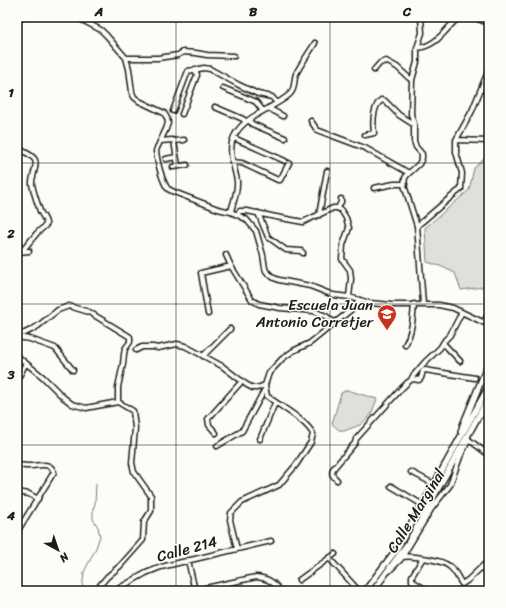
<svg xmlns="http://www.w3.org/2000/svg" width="506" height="608" viewBox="0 0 506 608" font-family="Sriracha,sans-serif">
  <rect width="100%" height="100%" fill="#fdfcf7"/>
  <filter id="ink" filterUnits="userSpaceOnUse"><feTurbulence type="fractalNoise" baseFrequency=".025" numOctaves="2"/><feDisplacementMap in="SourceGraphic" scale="8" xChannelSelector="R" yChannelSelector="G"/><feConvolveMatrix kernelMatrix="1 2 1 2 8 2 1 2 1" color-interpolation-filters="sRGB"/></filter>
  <g filter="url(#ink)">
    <path fill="#e0dfdb" stroke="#7e7e7c" d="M489 154V286L461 290 455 273 440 266 427 262 425 228 469 190 474 168Z
      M347 390 377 399 371 415 360 425 344 431 339 430 332 424 341 393Z"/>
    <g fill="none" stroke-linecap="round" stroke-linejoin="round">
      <path stroke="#797876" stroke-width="1" d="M82 591 84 572 96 548 100 536 98 527 93 519V509L95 504 96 484"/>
      <defs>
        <path id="minor" d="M76 17 101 30 107 36 126 58 129 69 132 92 134 97 139 101 164 113 167 118 168 123 166 129 157 148 156 151C157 160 162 182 168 189 170 190 172 191 174 192L218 209 231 212 246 219 256 231 263 255 265 268 266 271 274 278 279 280 310 286 333 295 349 297 370 303 392 305H439L453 308 489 325
          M421 17 422 33 417 48V62L412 80 411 114 414 124V141L416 147 422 154V158L419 164 407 175 405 178 404 185 417 226 423 304
          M473 17 483 21 489 22
          M17 20 25 17
          M417 48C438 46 445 29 459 17
          M126 58H158L178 55 183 52 196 53 207 55 234 56
          M374 70 380 63 386 61 397 67 409 78 412 80
          M223 88 254 101 256 102 263 111
          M215 107 243 119 246 122
          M268 108 283 116
          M173 111 188 71 204 68 210 69 239 85 258 94 272 97 277 103
          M182 114 197 75 195 69
          M249 120 252 124 285 138
          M311 121 317 130 365 148 409 173
          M365 135 374 133C373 125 373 113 377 105 378 103 380 102 381 100L385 101 399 115 413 124
          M234 138 285 161
          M456 140 489 141
          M161 141 172 140 174 141 178 166
          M174 141 184 140
          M17 148C22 151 32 154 35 160 38 165 31 178 32 184 33 191 38 205 40 211 42 216 47 220 46 225L37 233 23 250H17
          M166 159 176 157
          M232 162 242 163 278 180H280L289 163
          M173 167 187 165
          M374 188 394 184H405
          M338 208 341 202V199
          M231 212C233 202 238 192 237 181 235 168 229 156 232 142 239 116 273 110 290 94 296 88 293 81 296 74 300 65 310 52 315 43
          M258 213 268 237 286 250 301 251 303 253
          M237 214 240 211H247L276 217 303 222 333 208H337L341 210 346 218 349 228 343 245 342 259 350 270 351 279 349 297
          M319 215 327 171
          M417 226 451 197 461 189 462 173 456 152V140L472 111 489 69
          M19 252 29 251
          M226 255 231 266 252 300 259 304 280 308 314 311 326 316 335 323
          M208 314 201 273 231 266
          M484 322 489 312
          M17 335 25 333 33 329 38 326 58 310 69 306 89 312 127 335 130 337V342L125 349 124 354 123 364 118 387V402
          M17 337 30 339 55 348 73 370
          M443 343 460 361
          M405 345C412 333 413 318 414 304
          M136 350 142 347H153L158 348 177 344 185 346 222 366 247 385 253 388H257L265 385
          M17 356 43 377 63 397 72 404 86 408 118 402 133 411 135 428 132 463 134 472 151 496V511L144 522 143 540 120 566 107 577 95 591
          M203 356 230 329
          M412 379 419 380 421 378 423 371 425 370 475 378
          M17 380 26 363
          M216 433 209 425 208 419 242 381
          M260 439 275 403
          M468 439 489 455
          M217 446 242 431 265 389
          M17 465C20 465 24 466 27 466 37 467 49 460 54 472L17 532
          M411 472 434 484
          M337 480C333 476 331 475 333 469L355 443 356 439 401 389 407 383 411 380 413 376 425 362 440 348 445 340 450 335 462 312
          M391 486 423 505
          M17 492 29 494 38 499
          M237 549 230 520 231 513 242 502 279 485 296 465 311 442 313 434C307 421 280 406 267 396L265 385 269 373 282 359 293 351 310 343 352 309 360 300
          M402 557C411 555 442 560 449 566 455 570 458 578 462 584L468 580 489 560
          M329 558 359 591
          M423 558 412 576V581L428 591
          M188 560 195 591
          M481 568 489 571
          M389 571 401 559 432 508 450 485 460 457 467 443 468 437
          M299 580 335 554
          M114 591 146 573 161 567 271 541
          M192 591 256 577C268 578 273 582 281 591"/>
        <path id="major" d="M482 414 489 406
          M461 432 463 425 489 362
          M365 591 396 550 425 501 489 386
          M373 591 408 543 489 397"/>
      </defs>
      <use href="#minor" stroke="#1c1c1c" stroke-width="7"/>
      <use href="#major" stroke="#1c1c1c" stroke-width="8"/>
      <use href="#minor" stroke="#fdfcf7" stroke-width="4"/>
      <use href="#major" stroke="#fdfcf7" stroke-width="5"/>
    </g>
  </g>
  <path fill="none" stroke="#1c1c1c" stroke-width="1" stroke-opacity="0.55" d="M176 17V591M330 17V591M17 163H489M17 304H489M17 445H489"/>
  <defs>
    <symbol id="school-pin" viewBox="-11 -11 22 30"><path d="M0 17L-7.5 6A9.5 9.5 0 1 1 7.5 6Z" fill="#c8321e" stroke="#fdfcf7"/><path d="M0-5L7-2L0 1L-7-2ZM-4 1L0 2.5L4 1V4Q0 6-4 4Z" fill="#fff"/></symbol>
  </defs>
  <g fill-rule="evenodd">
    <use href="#school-pin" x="376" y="303" width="22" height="30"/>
  </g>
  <g text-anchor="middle" stroke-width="3" stroke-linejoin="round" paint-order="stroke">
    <g font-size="15" fill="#1c1c1c" stroke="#fdfcf7" text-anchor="end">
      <text x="373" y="310">Escuela Juan<tspan x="373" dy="17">Antonio Corretjer</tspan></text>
    </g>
    <g font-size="15" fill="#1c1c1c" stroke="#fdfcf7">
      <text transform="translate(416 511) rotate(-58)" y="5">Calle Marginal</text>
      <text transform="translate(187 549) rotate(-15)" y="5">Calle 214</text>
    </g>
  </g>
  <rect width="506" height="608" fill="none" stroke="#fdfcf7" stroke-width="44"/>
  <g transform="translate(58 550) rotate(140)" stroke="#fdfcf7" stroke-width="3" paint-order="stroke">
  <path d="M0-3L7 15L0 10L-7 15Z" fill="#1c1c1c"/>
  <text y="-6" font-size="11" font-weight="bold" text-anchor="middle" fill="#1c1c1c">N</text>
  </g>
  <rect x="22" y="22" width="462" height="564" fill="none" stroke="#1c1c1c" stroke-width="1.5"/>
  <g font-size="13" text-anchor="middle" font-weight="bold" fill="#1c1c1c">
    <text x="99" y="16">A</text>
    <text x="253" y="16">B</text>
    <text x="407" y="16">C</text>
    <text x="11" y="97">1</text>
    <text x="11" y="238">2</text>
    <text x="11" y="379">3</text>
    <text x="11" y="520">4</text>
  </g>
</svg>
